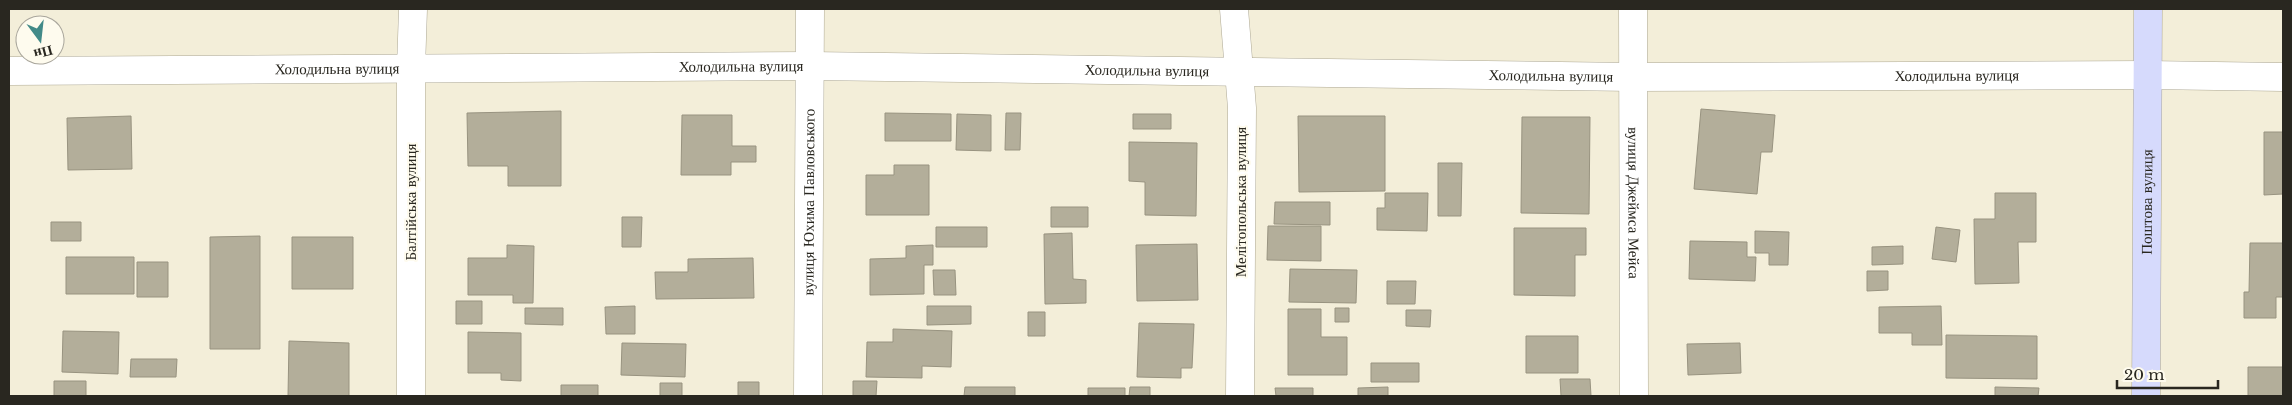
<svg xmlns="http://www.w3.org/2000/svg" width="2292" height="405" viewBox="0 0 2292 405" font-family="'Libre Baskerville',serif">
  <rect width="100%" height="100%" fill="#f3eed9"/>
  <path fill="#b3ae9a" stroke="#989380" d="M1701 109 1775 115 1772 152H1761L1757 194 1694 189Z
    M561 111V186H508V166H468L467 113Z
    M885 113 951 114V141H885Z
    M1006 113H1021L1020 150H1005Z
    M957 114 991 115V151L956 150Z
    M1133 114H1171V129H1133Z
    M682 115H732V146H756V162H731V175H681Z
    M131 116 132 169 68 170 67 118Z
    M1298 116H1385V191L1299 192Z
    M1522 117H1590L1589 214 1521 213Z
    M2264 132H2283V194L2264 195Z
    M1129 142 1197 143 1196 216 1145 215V182L1129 181Z
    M1438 163H1462L1461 216H1438Z
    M894 165H929V215H866V175H894Z
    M1385 193H1428L1427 231 1377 230V208H1385Z
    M1995 193H2036V242H2018L2019 283 1975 284 1974 219H1995Z
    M1275 202H1330V225L1274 224Z
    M1051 207H1088V227H1051Z
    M622 217H642L641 247H622Z
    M51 222H81V241H51Z
    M1268 226H1321V261L1267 260Z
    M936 227H987V247H936Z
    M1936 227 1960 230 1956 262 1932 259Z
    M1514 228H1586V255H1575V296L1514 295Z
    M1755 231 1789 232 1788 265H1769V253H1755Z
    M1072 233 1073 279 1086 280V303L1045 304 1044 234Z
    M260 236V349H210V237Z
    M292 237H353V289H292Z
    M1690 241 1747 242V257H1756L1755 281 1689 279Z
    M2250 243H2283V297H2276V318H2244V292H2249Z
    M1197 244 1198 300 1137 301 1136 245Z
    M507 245 534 246 533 303H513V295H468V258H507Z
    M933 245V265H924V294L870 295V259L906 258V246Z
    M1903 246V264L1872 265V247Z
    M66 257H134V294H66Z
    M753 258 754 298 656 299 655 272H688V259Z
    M137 262H168V297H137Z
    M1290 269 1357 270 1356 303 1289 302Z
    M933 270H955L956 295H934Z
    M1867 271H1888V290L1867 291Z
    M1387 281H1416L1415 304H1387Z
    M456 301H482V324H456Z
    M635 306V334H606L605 307Z
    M927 306H971V324L927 325Z
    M1941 306 1942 345H1912V333H1879V307Z
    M525 308H563V325L525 324Z
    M1335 308H1349V322H1335Z
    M1288 309H1321V337H1347V375H1288Z
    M1406 310H1431L1430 327 1406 326Z
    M1028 312H1045V336H1028Z
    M1139 323 1194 324 1192 368H1181V378L1137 377Z
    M893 329 952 331 951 367 922 366V378L866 377 867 342H893Z
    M63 331 119 332 118 374 62 372Z
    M468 332 521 333V381L501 380V373H468Z
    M1946 335 2037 336V379L1946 378Z
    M1526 336H1578V373H1526Z
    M289 341 349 343V396H288Z
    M622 343 686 344 685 377 621 375Z
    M1740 343 1741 373 1688 375 1687 344Z
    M131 359H177L176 377H130Z
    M1371 363H1419V382H1371Z
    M2248 367H2283V396H2248Z
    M1560 379H1590L1591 396H1561Z
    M54 381H86V396H54Z
    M853 381H877L876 396H853Z
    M738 382H759V396H738Z
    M660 383H682V396H660Z
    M561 385H598V396H561Z
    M965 387H1015V396H964Z
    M1130 387H1150V396H1129Z
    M1388 387V396H1358V388Z
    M1995 387 2039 388 2038 396H1995Z
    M1088 388H1125V396H1088Z
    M1275 388H1313V396H1276Z"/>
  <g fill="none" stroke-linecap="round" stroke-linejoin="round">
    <defs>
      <g id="street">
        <path d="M1234 9 1242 108 1240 396"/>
        <path id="s1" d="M1633 9 1634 396"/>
        <path id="s2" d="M9 71 811 66 1632 77 2148 75 2283 77"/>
        <path d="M411 396V68L413 9"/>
        <path id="s3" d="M808 396 810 9"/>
      </g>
      <g id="secondary">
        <path id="s4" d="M2146 396 2148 9"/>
      </g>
    </defs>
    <use href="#street" stroke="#ada894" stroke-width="29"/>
    <use href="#secondary" stroke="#ada894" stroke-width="29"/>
    <use href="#street" stroke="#fff" stroke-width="28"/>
    <use href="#secondary" stroke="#d6dafc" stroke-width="28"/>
  </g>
  <g text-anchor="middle" stroke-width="4" stroke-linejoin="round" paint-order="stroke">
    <g font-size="15" fill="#292720" stroke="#fefbee">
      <text dy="5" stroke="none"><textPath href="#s2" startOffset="732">Холодильна вулиця</textPath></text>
      <text dy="5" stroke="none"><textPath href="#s2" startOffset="328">Холодильна вулиця</textPath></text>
      <text dy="5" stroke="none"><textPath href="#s2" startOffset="1138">Холодильна вулиця</textPath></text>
      <text dy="5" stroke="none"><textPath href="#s2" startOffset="1542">Холодильна вулиця</textPath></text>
      <text dy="5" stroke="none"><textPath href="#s2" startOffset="1948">Холодильна вулиця</textPath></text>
      <text transform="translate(411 202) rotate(-90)" y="5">Балтійська вулиця</text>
      <text transform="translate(1241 202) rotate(-90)" y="5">Мелітопольська вулиця</text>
      <text dy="5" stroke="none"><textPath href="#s1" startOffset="194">вулиця Джеймса Мейса</textPath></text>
      <text dy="5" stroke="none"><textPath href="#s4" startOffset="194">Поштова вулиця</textPath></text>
      <text dy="5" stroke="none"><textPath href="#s3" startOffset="194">вулиця Юхима Павловського</textPath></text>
    </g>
  </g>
  <rect width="2292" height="405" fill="none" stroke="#292720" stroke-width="20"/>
  <g transform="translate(40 40) rotate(165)"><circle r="24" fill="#fefbee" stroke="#a9a69c"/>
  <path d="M0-4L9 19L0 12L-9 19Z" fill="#428a88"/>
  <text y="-8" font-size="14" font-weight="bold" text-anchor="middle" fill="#292720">Пн</text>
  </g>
  <path d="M2117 380v8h101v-8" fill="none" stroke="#292720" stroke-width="2.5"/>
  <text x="2124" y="380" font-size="15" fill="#292720" stroke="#fefbee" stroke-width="4" paint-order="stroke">20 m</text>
</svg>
